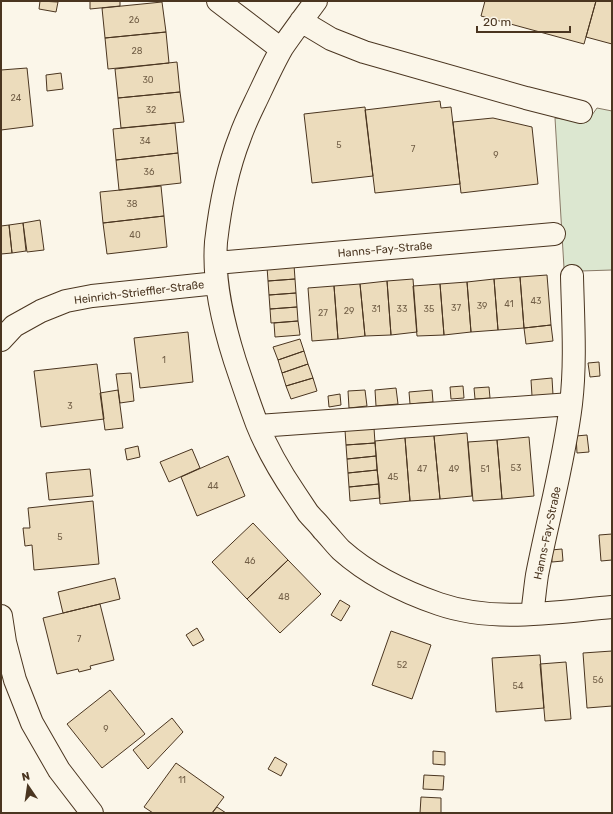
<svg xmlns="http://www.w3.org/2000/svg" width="613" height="814" viewBox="0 0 613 814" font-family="Rubik,sans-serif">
  <rect width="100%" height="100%" fill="#fbf6e9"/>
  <path fill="#dce7d0" stroke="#887966" d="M597 108 612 111V270L581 271 564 268 555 118 587 122Z"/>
  <path fill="#ecdcbc" stroke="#4a3520" d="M40 1 58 2 56 12 39 9Z
    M90 1H120V6L90 9Z
    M485 1H596L584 44 481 16Z
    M596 1H612V44L586 37Z
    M162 2 166 32 105 38 102 8Z
    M166 32 169 63 108 69 105 38Z
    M177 62 180 92 118 98 115 69Z
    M27 68 33 126 1 130V70Z
    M61 73 63 89 47 91 46 75Z
    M180 92 184 122 121 128 118 98Z
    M440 101 441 108 451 107 460 184 375 193 365 110Z
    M365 107 373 176 312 183 304 114Z
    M493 118 532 127 538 184 461 193 453 122Z
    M175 123 178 153 116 160 113 129Z
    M178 153 181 183 119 190 116 160Z
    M161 186 164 216 103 223 100 192Z
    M164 216 167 247 107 254 103 223Z
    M40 220 44 250 27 252 23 223Z
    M23 223 26 251 12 253 9 225Z
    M9 225 12 253 1 254V226Z
    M294 265 295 279 268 281 267 267Z
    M547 275 551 325 524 328 520 277Z
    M520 277 524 328 498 330 494 279Z
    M295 279 296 293 269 295 268 281Z
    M413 279 417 332 391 335 387 281Z
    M494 279 498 330 471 332 467 282Z
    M387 281 391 335 365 336 360 284Z
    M467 282 471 332 444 335 440 284Z
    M360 284 365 336 338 339 334 286Z
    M440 284 444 335 417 336 413 286Z
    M334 286 338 339 312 341 308 288Z
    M296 293 297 307 270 309 269 295Z
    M297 307 298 321 271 323 270 309Z
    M298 321 300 335 275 337 274 323Z
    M551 325 553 341 526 344 524 328Z
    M188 332 193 382 140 388 134 338Z
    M300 339 304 351 278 360 273 347Z
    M304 351 308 364 282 373 278 360Z
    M599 362 600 376 590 377 588 363Z
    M97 364 104 419 41 427 34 371Z
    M308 364 313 378 286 386 282 373Z
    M131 373 134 401 120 403 116 374Z
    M313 378 317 391 291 399 286 386Z
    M552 378 553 395 532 396 531 380Z
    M463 386 464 398 451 399 450 387Z
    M489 387 490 398 475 399 474 388Z
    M396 388 398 404 376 406 375 390Z
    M118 390 123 428 105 430 100 393Z
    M365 390 367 406 349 408 348 391Z
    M432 390 433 402 410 404 409 392Z
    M340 394 341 405 329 407 328 396Z
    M374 428 375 443 346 445 345 430Z
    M467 433 472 496 440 499 434 436Z
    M587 435 589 452 577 453 576 436Z
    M434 436 440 499 410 501 405 438Z
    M529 437 534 496 502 499 497 440Z
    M405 438 410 501 380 504 375 441Z
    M497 440 502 499 473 501 468 442Z
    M375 443 376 456 347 459 346 445Z
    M138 446 140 457 127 460 125 449Z
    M192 449 200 468 169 482 160 462Z
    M228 456 245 496 197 516 181 477Z
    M376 456 377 470 348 473 347 459Z
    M90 469 93 496 49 500 46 473Z
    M377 470 379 484 349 487 348 473Z
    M379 484 380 498 350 501 349 487Z
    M93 501 99 564 34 570 32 545 25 546 23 528H30L28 508Z
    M253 523 288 560 247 599 212 562Z
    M612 534V560L601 561 599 535Z
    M562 549 563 561 552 562 551 550Z
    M288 560 321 594 280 633 247 599Z
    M115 578 120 599 63 613 58 592Z
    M340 600 350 606 341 621 331 615Z
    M100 604 114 660 90 666 91 669 79 672 78 669 57 674 43 618Z
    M197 628 204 640 193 646 186 635Z
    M391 631 431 645 412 699 372 685Z
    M612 651V706L587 708 583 653Z
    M540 655 544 708 496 712 492 658Z
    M566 662 571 719 545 721 540 664Z
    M110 690 145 734 102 768 67 724Z
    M172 718 183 732 148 769 133 750Z
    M433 751 445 752V765L433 764Z
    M275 757 287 764 281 776 268 769Z
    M176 763 224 797 212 813H153L144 807Z
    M424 775 444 776 443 790 423 789Z
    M421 797 441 798V813H420Z
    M217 807 226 813H212Z"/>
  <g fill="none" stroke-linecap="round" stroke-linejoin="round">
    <defs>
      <path id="minor" d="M218 1 281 49
        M316 1C305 16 293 32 282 48 274 62 267 77 260 92 253 107 245 122 240 137 227 170 220 207 216 242 213 282 223 323 235 361 242 382 249 403 257 424 267 449 281 473 296 495 300 501 304 507 308 513 313 519 319 524 323 530 329 536 335 544 341 550 369 575 404 592 439 604 494 623 555 612 612 607
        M301 21 331 39 364 52 526 98 581 112
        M216 263 554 234
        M1 340 14 326 41 311 66 301 92 296 217 283
        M258 426 571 404
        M532 614C534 601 535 588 537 575 548 518 564 462 571 404 576 362 573 319 572 276
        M1 616 5 642 15 680 32 723 59 770 92 813"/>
    </defs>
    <use href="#minor" stroke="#4a3520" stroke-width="24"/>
    <use href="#minor" stroke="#fbf6e9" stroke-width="22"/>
  </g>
  <g text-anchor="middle" stroke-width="3" stroke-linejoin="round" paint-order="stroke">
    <g font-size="9" fill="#725f47">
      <text x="134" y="23">26</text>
      <text x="137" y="54">28</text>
      <text x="148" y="83">30</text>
      <text x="16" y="101">24</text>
      <text x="151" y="113">32</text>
      <text x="145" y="144">34</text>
      <text x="339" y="148">5</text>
      <text x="413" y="152">7</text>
      <text x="496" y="158">9</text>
      <text x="149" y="175">36</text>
      <text x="132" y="207">38</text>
      <text x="135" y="238">40</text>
      <text x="536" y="304">43</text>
      <text x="509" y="307">41</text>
      <text x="482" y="309">39</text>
      <text x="456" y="311">37</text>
      <text x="376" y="312">31</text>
      <text x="402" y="312">33</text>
      <text x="429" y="312">35</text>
      <text x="349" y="314">29</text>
      <text x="323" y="316">27</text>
      <text x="164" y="363">1</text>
      <text x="70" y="409">3</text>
      <text x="516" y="471">53</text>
      <text x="422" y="472">47</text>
      <text x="454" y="472">49</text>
      <text x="485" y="472">51</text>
      <text x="393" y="480">45</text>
      <text x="213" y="489">44</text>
      <text x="60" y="540">5</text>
      <text x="250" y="564">46</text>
      <text x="284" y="600">48</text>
      <text x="79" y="642">7</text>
      <text x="402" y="668">52</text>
      <text x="598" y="683">56</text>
      <text x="518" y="689">54</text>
      <text x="106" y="732">9</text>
      <text x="182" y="783">11</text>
    </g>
    <g font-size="11" fill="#4a3520" stroke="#fbf6e9">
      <text transform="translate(385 249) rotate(-5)" y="4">Hanns-Fay-Straße</text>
      <text transform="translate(139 292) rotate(-7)" y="4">Heinrich-Strieffler-Straße</text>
      <text transform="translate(547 533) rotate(-78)" y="4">Hanns-Fay-Straße</text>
    </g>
  </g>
  <rect width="613" height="814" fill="none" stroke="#4a3520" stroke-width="4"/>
  <g transform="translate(28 786) rotate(347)" stroke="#fbf6e9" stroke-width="3" paint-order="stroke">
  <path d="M0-3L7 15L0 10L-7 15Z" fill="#4a3520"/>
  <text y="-6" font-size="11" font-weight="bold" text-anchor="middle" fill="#4a3520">N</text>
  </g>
  <path d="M477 26v6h93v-6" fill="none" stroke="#4a3520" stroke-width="2"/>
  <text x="483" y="26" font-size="12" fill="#4a3520" stroke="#fbf6e9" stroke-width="3" paint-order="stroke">20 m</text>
</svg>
